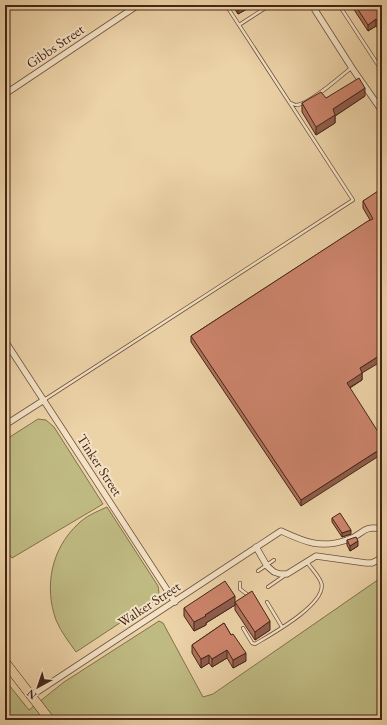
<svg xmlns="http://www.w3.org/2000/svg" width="387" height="725" viewBox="0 0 387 725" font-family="'EB Garamond',serif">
  <rect width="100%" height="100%" fill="#ecd2a7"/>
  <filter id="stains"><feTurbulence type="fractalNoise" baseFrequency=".005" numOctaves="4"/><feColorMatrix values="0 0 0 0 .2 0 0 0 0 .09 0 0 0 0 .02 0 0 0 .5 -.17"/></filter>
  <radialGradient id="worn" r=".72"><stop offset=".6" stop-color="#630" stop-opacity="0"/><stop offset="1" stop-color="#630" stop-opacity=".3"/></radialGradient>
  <path fill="#bfba82" stroke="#82704c" d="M38 419 46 420 54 427 103 504 12 558 5 549V440Z
    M107 507 158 586C160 595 159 601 150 603L76 652C69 642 61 632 56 620 44 587 51 549 78 524 86 516 96 512 107 507Z
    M382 577V720H5V680L29 710 64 682 159 621 163 623 203 697 213 694Z"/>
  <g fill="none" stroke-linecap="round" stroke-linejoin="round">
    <defs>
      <path id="service" d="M339 5 382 71
        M239 25 270 5
        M290 103C292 103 294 105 296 105 309 105 341 76 351 68
        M44 400 353 200 226 5
        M258 571 274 560
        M240 583V589L248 595
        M268 587 284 576
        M267 602 282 627
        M243 628 252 643 255 644C270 635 329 603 321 582 318 575 311 568 307 562"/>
      <path id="minor" d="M314 5 315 10 352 68 382 111
        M5 94 138 5
        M5 341 175 602
        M5 425 44 400
        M256 547 267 566 274 572 280 574H287L316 556 366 563H372L382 558
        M31 696 281 531C305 542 320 549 347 540 364 535 361 525 382 529"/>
      <path id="primary" d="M5 662 50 720"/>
    </defs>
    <use href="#service" stroke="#6f503a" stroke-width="4"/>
    <use href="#minor" stroke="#6f503a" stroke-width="7"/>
    <use href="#primary" stroke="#452516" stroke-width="10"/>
    <use href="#service" stroke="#f3e2c6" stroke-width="2.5"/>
    <use href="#minor" stroke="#f3e2c6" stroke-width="5.5"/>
    <use href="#primary" stroke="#ecd2a7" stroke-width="9"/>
  </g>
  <path fill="#af725d" stroke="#452516" d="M232 5H254L238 14Z
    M351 5H382V34L376 26 368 31Z
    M365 96 335 116V123L316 135 302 112V103L326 98Z
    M382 190 362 373V380L350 388 301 506 191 342V336L370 220 363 208V201Z
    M332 518 351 534 342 537 332 522Z
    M347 540 358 546 350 551 347 545Z
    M235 602 270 630 255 640 235 610Z
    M235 605 206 623V625L194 631 184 616V608Z
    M224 623 246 661 233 668 227 658 212 667 209 663 201 668 192 653V645Z"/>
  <path fill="#8f5c4c" stroke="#452516" d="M240 5H254L238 14V6Z
    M376 19V26L368 31V25Z
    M365 88V96L335 116V123L316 135V127L333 109Z
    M382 354V361L362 373V380L347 389V383L360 368Z
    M382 448V454L301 506V500Z
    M351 530V534L342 537V533Z
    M358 541V546L350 551V546Z
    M235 596V605L206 623V625L194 631V622Z
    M270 621V630L255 640V632Z
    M227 650V658L212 667V659Z
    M246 653V661L233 668V660Z
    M209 655V663L201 668V659Z"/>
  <path fill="#cc846c" stroke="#452516" d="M355 5H382V28L376 19 368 25Z
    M359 78 365 88 333 109 335 115 316 127 302 103 321 92 326 98Z
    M381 189 382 190V224L380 225 382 228V354L360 368 362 373 347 383 382 438V448L301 500 191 336 368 221 373 219 363 201Z
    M340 513 351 530 342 533 332 518Z
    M356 537 358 541 350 546 347 540Z
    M225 581 235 596 205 615 206 616 194 622 184 608Z
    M252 591 270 621 255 632 235 602Z
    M224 623 231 635 233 634 246 653 233 660 227 650 212 659 209 655 201 659 192 645Z"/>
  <g text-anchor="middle" stroke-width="4" stroke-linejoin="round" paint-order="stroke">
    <g font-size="14" fill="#452516" stroke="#f3e2c6">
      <text transform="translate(55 46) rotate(-34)" y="5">Gibbs Street</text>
      <text transform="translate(100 465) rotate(57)" y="5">Tinker Street</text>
      <text transform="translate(149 604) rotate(-33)" y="5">Walker Street</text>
    </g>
  </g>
  <rect width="387" height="725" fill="none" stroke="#ecd2a7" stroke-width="20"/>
  <rect x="6" y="6" width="375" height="713" fill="none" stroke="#452516" stroke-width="2"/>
  <rect x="10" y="10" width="367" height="705" fill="none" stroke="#452516"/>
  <g transform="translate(38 687) rotate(220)" stroke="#f3e2c6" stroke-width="3" paint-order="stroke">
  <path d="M0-3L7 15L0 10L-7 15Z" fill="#452516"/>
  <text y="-6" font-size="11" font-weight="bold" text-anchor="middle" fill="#452516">N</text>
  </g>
  <rect width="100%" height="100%" filter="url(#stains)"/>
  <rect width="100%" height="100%" fill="url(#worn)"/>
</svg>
